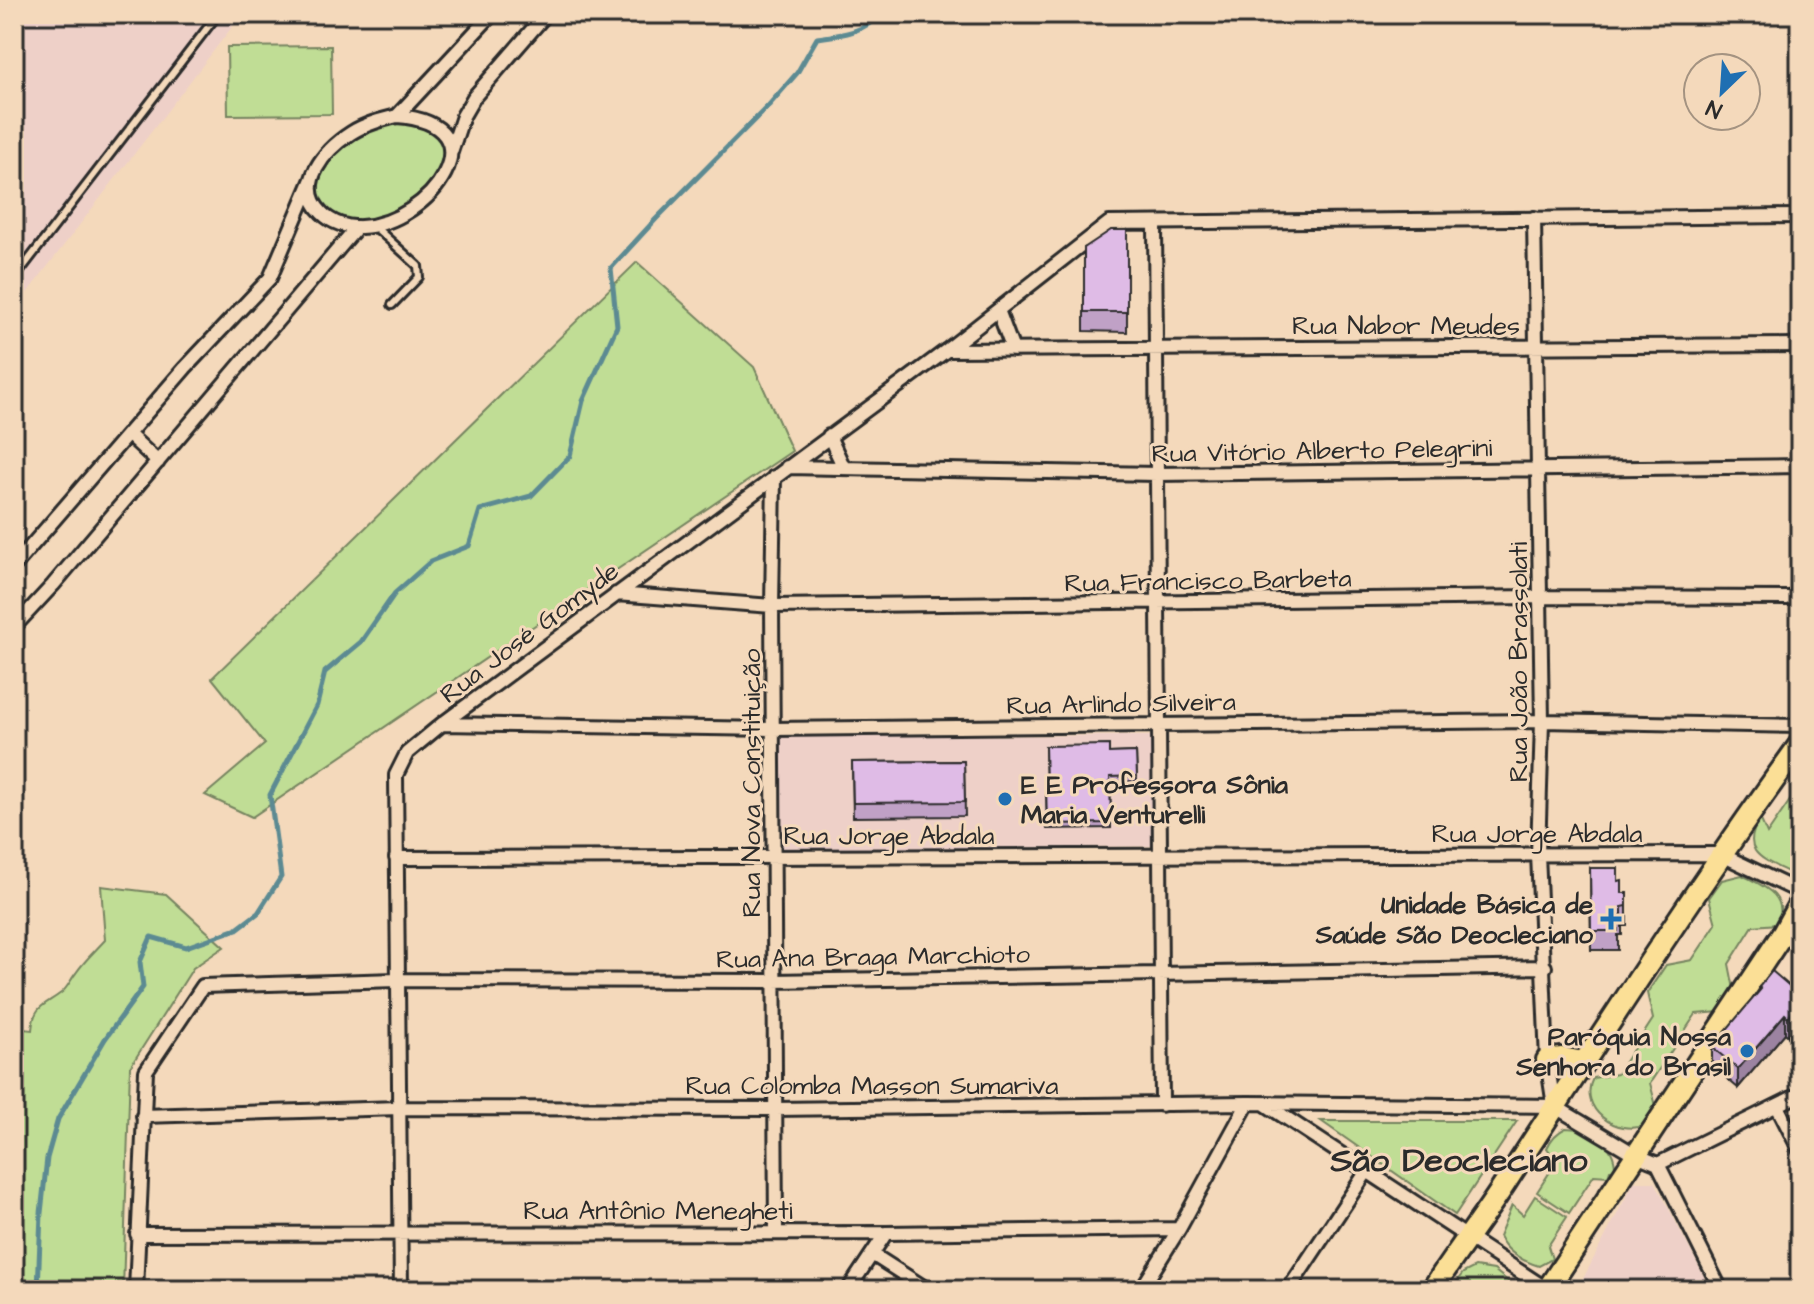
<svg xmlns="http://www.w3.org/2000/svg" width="1814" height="1304" viewBox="0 0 1814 1304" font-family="'Architects Daughter',sans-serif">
  <rect width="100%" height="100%" fill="#f4d9bb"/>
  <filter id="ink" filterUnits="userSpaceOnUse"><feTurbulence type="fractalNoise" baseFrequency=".0125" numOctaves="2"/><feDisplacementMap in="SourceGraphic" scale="16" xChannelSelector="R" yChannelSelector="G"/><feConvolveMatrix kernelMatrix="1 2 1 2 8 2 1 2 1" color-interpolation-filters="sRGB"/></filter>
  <g filter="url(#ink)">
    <path fill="#eed0c8" d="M14 14H242L14 310Z
      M777 735 1154 736 1155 846 778 851Z
      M1634 1182H1655L1711 1290H1577Z"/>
    <path fill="#c0dd95" stroke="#768460" stroke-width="2" d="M331 46 332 114 228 115 227 47Z
      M397 121C421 125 436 130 447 152 444 161 441 172 435 180 373 265 260 201 347 145 363 134 378 125 397 121Z
      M637 262 754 367 792 451 252 817 205 795 265 744 212 678Z
      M1800 762V869L1788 872C1760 858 1740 851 1760 818L1767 834 1793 796 1790 775Z
      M1742 875C1763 886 1789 895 1778 924L1753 926 1729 964 1734 989 1720 1012 1696 1014 1650 1083 1656 1106 1645 1125C1618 1137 1577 1109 1593 1078L1617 1074 1653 1019 1647 993 1666 965 1692 960 1716 924 1709 898 1722 880Z
      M101 886 166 894 224 947 193 968 130 1067 123 1290H14V1028L32 1030C34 1005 44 1006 61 993 67 989 71 979 76 973 84 961 95 951 105 940Z
      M1321 1121H1517L1455 1215Z
      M1566 1128C1591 1128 1616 1144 1615 1170H1610L1608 1176 1594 1175 1569 1213 1537 1192 1551 1170 1547 1158 1550 1152 1547 1148C1551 1139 1557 1132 1566 1128Z
      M1535 1196 1567 1217 1548 1246 1552 1259 1539 1266C1522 1261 1507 1253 1499 1236L1512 1205 1523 1215Z
      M1475 1267 1494 1270 1519 1290H1450L1463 1273Z"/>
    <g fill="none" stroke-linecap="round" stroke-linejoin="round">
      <path stroke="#5b8a92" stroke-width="5" d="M38 1290 41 1213 47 1158 58 1119 105 1039 143 987 140 962 151 937 186 947 237 929 258 913 281 877 270 795 317 705 325 672 361 642 395 593 431 561 469 546 480 510 531 496 570 456 583 401 617 326 611 268 656 219 769 105 797 73 817 38C840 35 864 33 880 14"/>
      <defs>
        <path id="lane" d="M374 226 418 266 419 277 392 305
          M14 279 218 14"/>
        <path id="street" d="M397 116C502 124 431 224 361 227 347 228 332 223 322 213 293 185 326 149 351 133 365 124 381 120 397 116Z
          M397 116 492 14
          M451 152 463 116 474 97 546 14
          M1534 218 1542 721 1538 854 1547 1060 1554 1106
          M1155 224 1162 1105
          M998 310 1013 350
          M947 350 1800 345
          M128 434 158 462
          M829 436 844 468
          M787 467 1157 474 1800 466
          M774 477 772 606 776 1231
          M14 566 185 368 270 278 312 179
          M616 594 772 606 1540 597 1800 598
          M14 627 53 585 357 227
          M442 724 773 729 1542 721 1800 726
          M396 858 1720 854 1800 892
          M1265 1104 1548 1290
          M1777 1106 1800 1151
          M143 1116 399 1108 775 1109 1248 1103 1554 1106 1636 1155 1658 1164 1721 1290
          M1658 1164 1800 1094
          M137 1234 886 1233 1179 1229
          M872 1254 928 1290
          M136 1290 146 1071 203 986 396 980 774 981 1545 967
          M401 1290 396 775 407 753 442 724 947 350 1109 223 1800 216
          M848 1290 886 1233
          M1141 1290 1179 1229 1248 1103
          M1288 1290 1367 1171"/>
        <path id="primary" d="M1547 1060 1562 1058 1583 1062
          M1432 1290C1456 1252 1484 1217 1508 1179 1603 1033 1697 886 1800 744
          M1547 1290 1783 933 1800 902"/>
      </defs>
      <use href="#lane" stroke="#2b2b2b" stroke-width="12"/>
      <use href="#street" stroke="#2b2b2b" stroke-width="18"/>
      <use href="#primary" stroke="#2b2b2b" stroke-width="26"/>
      <use href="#lane" stroke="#f4d9bb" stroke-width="6"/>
      <use href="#street" stroke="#f4d9bb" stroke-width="12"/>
      <use href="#primary" stroke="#fbdf96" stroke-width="20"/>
    </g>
    <path fill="#c0a1c6" stroke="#2b2b2b" stroke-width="2" d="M1127 230V332L1084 331V248Z
      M1045 746 1109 753 1136 752 1137 781 1110 782 1111 828 1047 829Z
      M964 761 965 816 853 817 852 762Z
      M1590 868 1622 893 1627 906V926H1622V935H1618V950H1591Z
      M1759 987 1800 995V1021L1788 1036 1785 1033 1738 1088 1712 1066V1047L1759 992Z"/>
    <path fill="#9c83a1" stroke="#2b2b2b" stroke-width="2" d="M1800 1002V1021L1788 1036V1017Z
      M1785 1014V1033L1738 1088V1069Z"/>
    <path fill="#dfbbe6" stroke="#2b2b2b" stroke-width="2" d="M1111 230H1127V312H1084V248Z
      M1109 745V753L1136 752 1137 776 1110 777 1111 823 1047 824 1045 746Z
      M964 761 965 802 853 803 852 762Z
      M1590 868H1618V881L1622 880V893H1627V906L1622 907V916H1618V931H1591Z
      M1772 971 1800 995V1002L1788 1017 1785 1014 1738 1069 1712 1047 1761 989 1759 987Z"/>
  </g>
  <g fill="#1f6fb2" stroke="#f4d9bb" stroke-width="3">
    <circle cx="1005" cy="799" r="8"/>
    <path d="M1607 907h8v8h8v8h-8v8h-8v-8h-8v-8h8z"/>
    <circle cx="1747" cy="1051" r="8"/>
  </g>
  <g text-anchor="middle" stroke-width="6" stroke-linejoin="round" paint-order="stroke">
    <g font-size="26" fill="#2b2b2b" stroke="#f4d9bb">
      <text x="1406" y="334">Rua Nabor Meudes</text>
      <text transform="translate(1322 450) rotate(-1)" y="9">Rua Vitório Alberto Pelegrini</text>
      <text transform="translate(1208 580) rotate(-1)" y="9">Rua Francisco Barbeta</text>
      <text transform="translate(529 632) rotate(-37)" y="9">Rua José Gomyde</text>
      <text transform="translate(1518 662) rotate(-90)" y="9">Rua João Brassolati</text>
      <text transform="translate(1121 703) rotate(-1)" y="9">Rua Arlindo Silveira</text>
      <text transform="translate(751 783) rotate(-90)" y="9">Rua Nova Constituição</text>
      <text x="1537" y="842">Rua Jorge Abdala</text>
      <text x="889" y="844">Rua Jorge Abdala</text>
      <text transform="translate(873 956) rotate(-1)" y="9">Rua Ana Braga Marchioto</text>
      <text x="872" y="1094">Rua Colomba Masson Sumariva</text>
      <text x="658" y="1219">Rua Antônio Menegheti</text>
    </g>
    <g font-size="26" font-weight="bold" fill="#2b2b2b" stroke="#f4d9bb" text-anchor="end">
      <text x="1021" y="793" text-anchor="start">E E Professora Sônia<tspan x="1021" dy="30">Maria Venturelli</tspan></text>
      <text x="1593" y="913">Unidade Básica de<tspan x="1593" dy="30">Saúde São Deocleciano</tspan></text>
      <text x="1731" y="1045">Paróquia Nossa<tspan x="1731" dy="30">Senhora do Brasil</tspan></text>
    </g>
    <g font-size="34" font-weight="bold" fill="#2b2b2b" stroke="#f4d9bb">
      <text x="1459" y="1171">São Deocleciano</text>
    </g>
  </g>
  <rect width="1814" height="1304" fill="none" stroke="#f4d9bb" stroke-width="48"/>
  <rect x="24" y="24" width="1766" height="1256" fill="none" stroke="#2b2b2b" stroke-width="3" filter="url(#ink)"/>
  <g transform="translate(1722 92) rotate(205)"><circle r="38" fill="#f4d9bb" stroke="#a49381" stroke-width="2"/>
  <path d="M0-6L14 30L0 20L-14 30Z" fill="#1f6fb2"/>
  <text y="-12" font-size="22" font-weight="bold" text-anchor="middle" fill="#2b2b2b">N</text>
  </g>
</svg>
